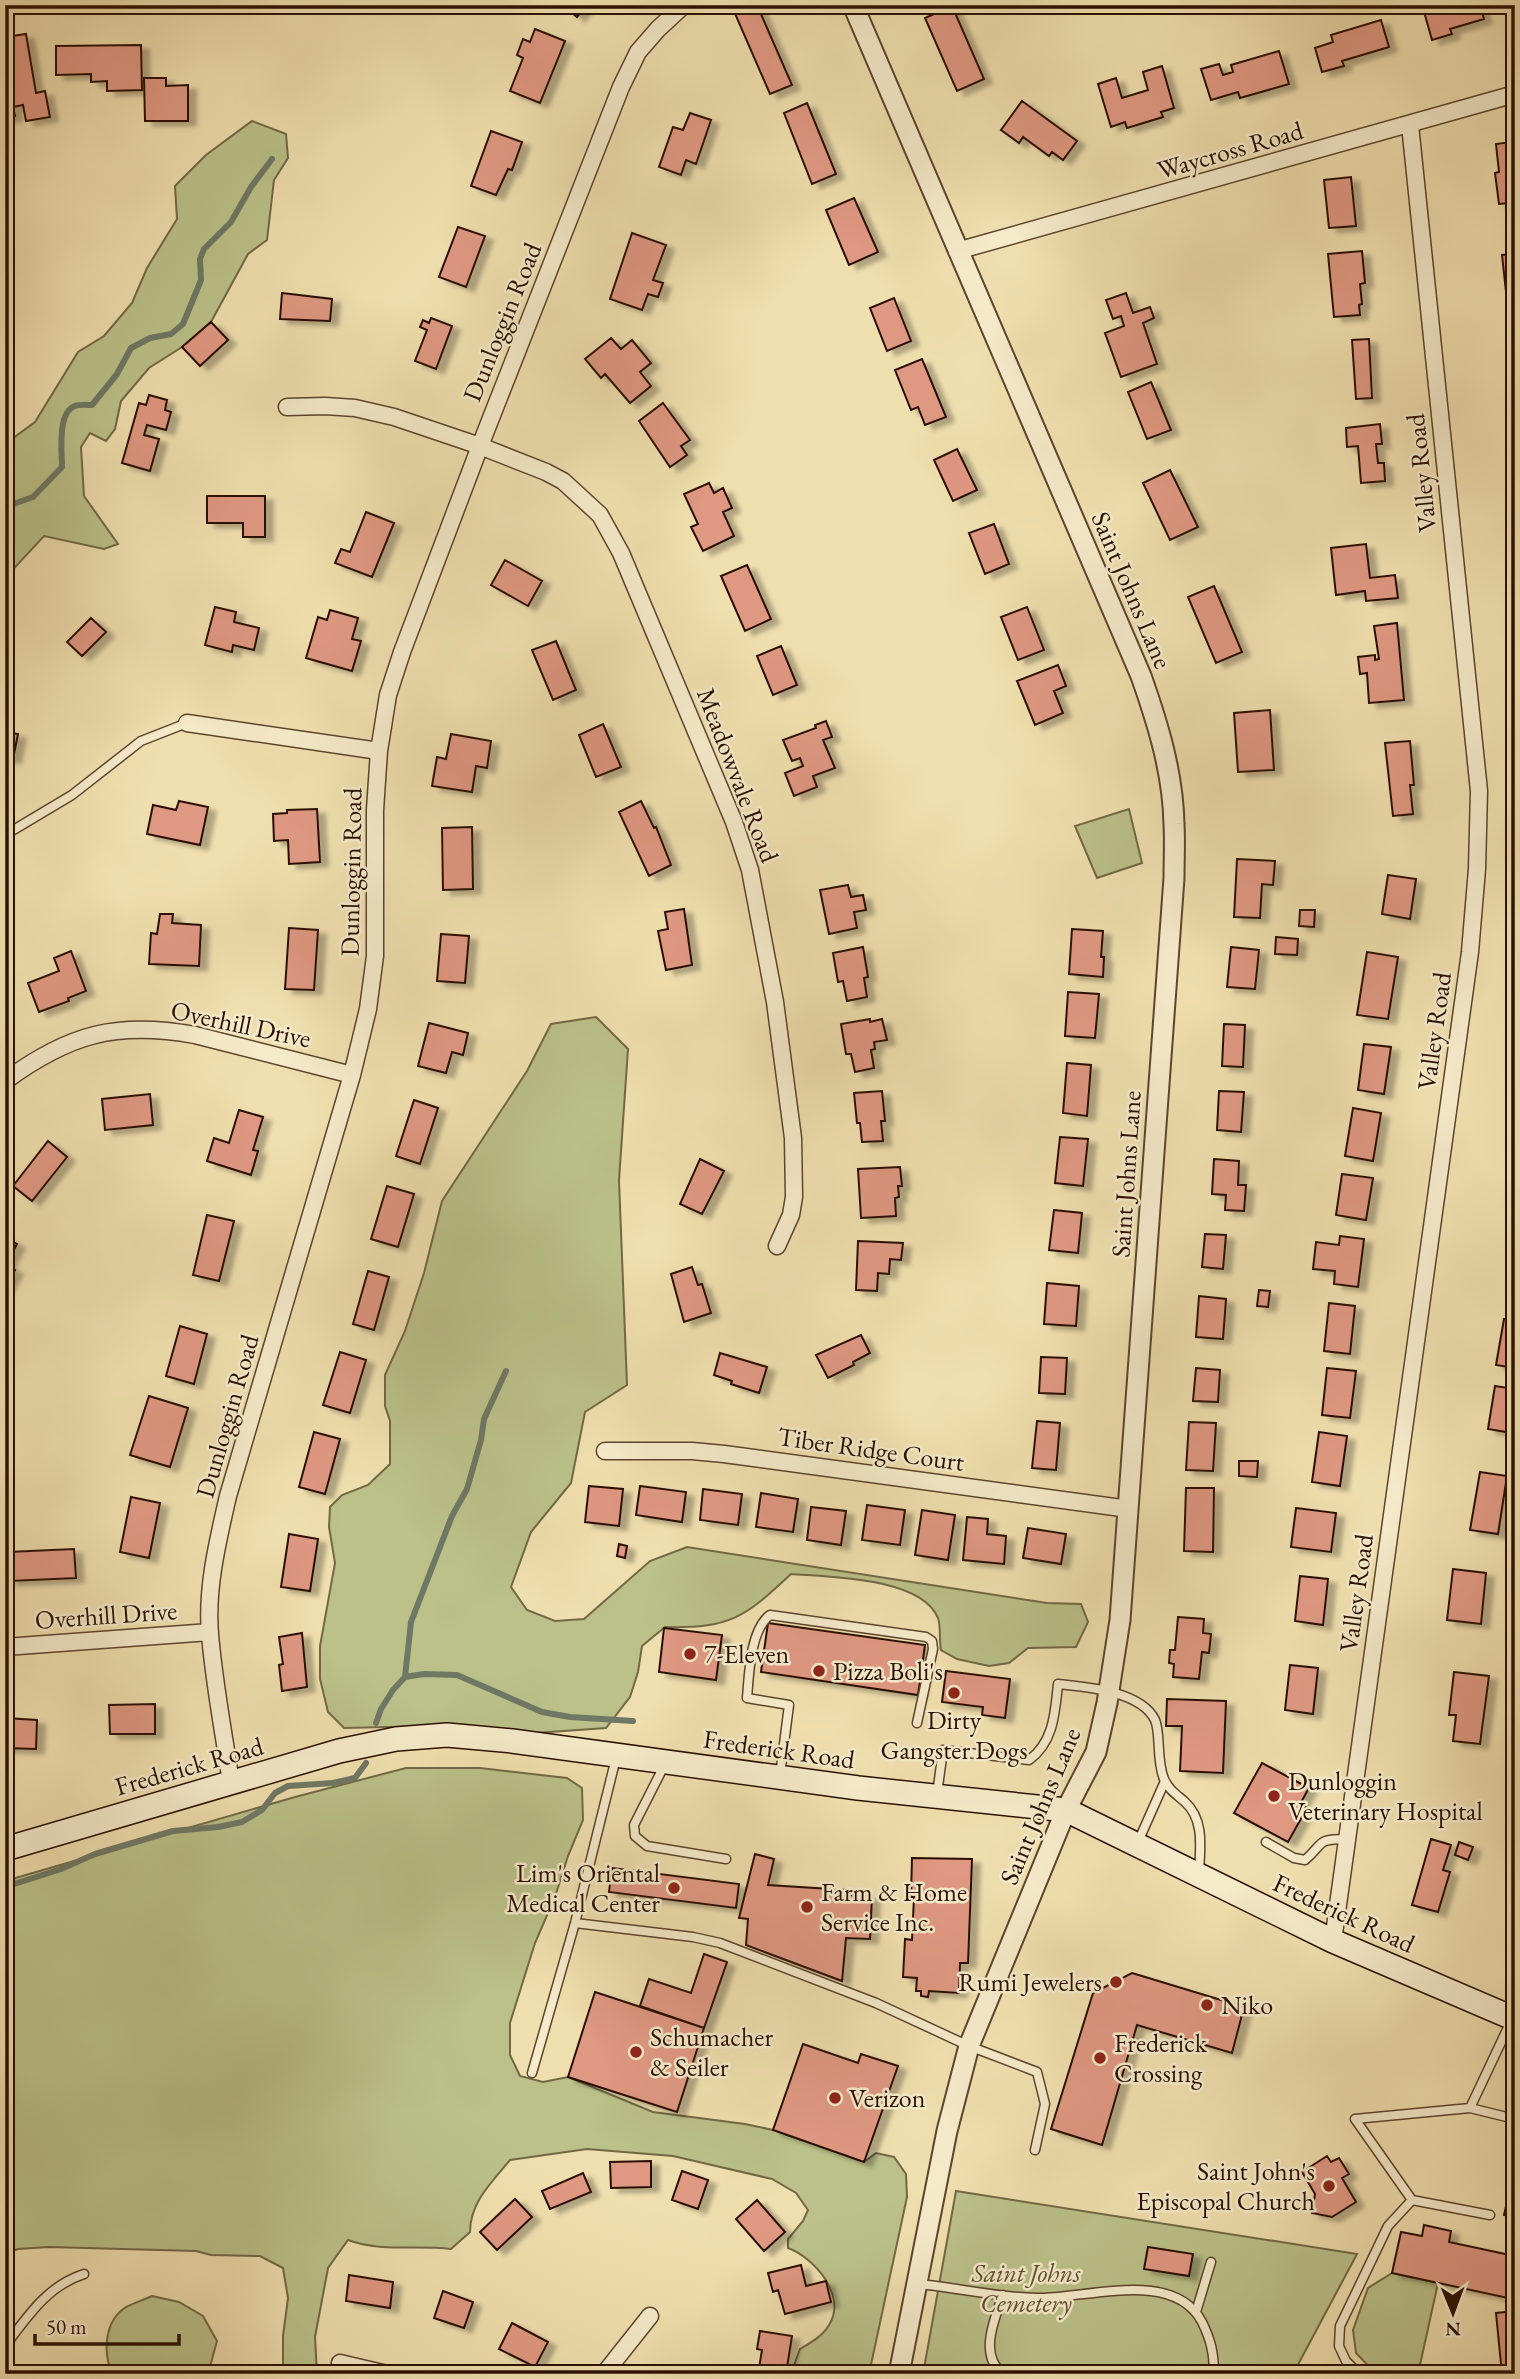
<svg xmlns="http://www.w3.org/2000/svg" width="1520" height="2379" viewBox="0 0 1520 2379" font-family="'EB Garamond',serif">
  <defs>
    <filter id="shadow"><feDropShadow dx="8" dy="4.5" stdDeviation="2" flood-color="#0004"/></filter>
  </defs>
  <rect width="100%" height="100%" fill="#f0dfae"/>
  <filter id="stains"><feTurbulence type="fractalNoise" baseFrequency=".00286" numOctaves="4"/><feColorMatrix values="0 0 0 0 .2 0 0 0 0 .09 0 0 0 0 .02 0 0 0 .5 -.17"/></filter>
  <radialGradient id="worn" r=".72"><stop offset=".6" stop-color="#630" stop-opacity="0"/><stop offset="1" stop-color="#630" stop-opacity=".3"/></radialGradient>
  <path fill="#bbc189" stroke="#726846" stroke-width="2" d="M252 121 286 134 288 158 274 180 267 240 248 254 211 322 182 347 149 368 121 401 115 429 106 441 90 433 81 447 84 496 118 544 104 549 44 536 5 578V444L35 422 78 352 104 336 132 303 147 268 177 219 175 186 206 155Z
    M1129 809 1142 863 1097 878 1075 826Z
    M596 1017 628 1049 619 1180 627 1385 585 1412 571 1483 531 1532 511 1587 527 1610 555 1621 584 1619 650 1561 687 1547 1047 1603 1081 1604 1088 1622 1076 1647 1028 1648 1009 1663 989 1666 957 1659 941 1650C939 1641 941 1626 938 1618 921 1577 829 1577 791 1574 745 1617 730 1629 665 1627L642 1646 638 1672 630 1697 606 1728 535 1733 434 1726 344 1728 328 1712 320 1679V1646L335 1563 329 1527 330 1507 342 1495 368 1485 390 1464V1421L385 1406V1375L405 1331 424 1273 442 1201 527 1071 551 1024Z
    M406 1768H480L567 1778 582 1788 583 1820 568 1856 555 1897 535 1943 510 2023V2055L520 2076 543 2082 568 2077 653 2112 745 2124 773 2130 864 2162 876 2153 894 2157 906 2174 907 2197 869 2374H791L800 2349C810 2343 823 2336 829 2325 847 2296 815 2258 788 2248V2239L803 2221 808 2210 796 2193 772 2179 673 2156 587 2149 510 2160C492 2182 470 2202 470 2232L451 2249C417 2245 380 2252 348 2240L328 2268 315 2337 317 2374H283V2336L288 2298 283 2268 260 2256 211 2255 196 2251 49 2247 18 2249 7 2253 5 2258V1881L295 1797Z
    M956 2191 1357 2254 1293 2374H923Z
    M1392 2273 1438 2283 1418 2374H1376L1356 2353 1353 2330 1368 2288Z
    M152 2296 179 2302 203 2316 217 2341 208 2374H112C103 2352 104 2321 126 2307 134 2303 143 2300 152 2296Z"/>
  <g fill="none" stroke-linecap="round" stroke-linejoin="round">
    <path stroke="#6e7865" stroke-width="6" d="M5 507 33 497 62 467C62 452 57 412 75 406 79 404 88 405 92 405L117 374 131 348 150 338 171 334 183 324 201 280 200 259 204 249 231 222 251 187 272 159
      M405 1677 411 1622 452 1516 467 1489 481 1440 484 1419 506 1371
      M376 1723 381 1709 393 1690 405 1677 424 1674 457 1675 542 1712 570 1717 633 1721
      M5 1887 61 1869 95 1854 173 1831 218 1827 242 1822 262 1810 275 1793 288 1786 333 1783 355 1778 366 1763"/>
  </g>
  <path fill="#df9882" stroke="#2a1002" stroke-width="2" filter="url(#shadow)" d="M563 5H587L577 17Z
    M741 5H757L792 85 770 94 733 9Z
    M1432 5H1480L1484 19 1450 29 1452 34 1432 40 1423 8Z
    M952 6 984 79 957 91 925 18Z
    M1381 20 1389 47 1342 61 1344 66 1322 72 1315 48 1333 42 1331 35Z
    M535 29 565 41 540 103 510 91 523 58 517 55 523 39 530 42Z
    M26 34 36 93 45 91 50 117 26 121 23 105 13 107 15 116 5 118V37Z
    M141 45 142 90 107 91V81L91 82V74L56 75V46Z
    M1279 51 1289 84 1240 98 1238 92 1211 100 1201 69 1219 64 1223 75 1233 72 1231 65Z
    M1162 66 1174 108 1161 112 1163 117 1127 128 1125 122 1111 127 1098 84 1116 78 1122 98 1148 90 1143 72Z
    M144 78H166V86L188 85V121H145Z
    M1022 101 1077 141 1063 160 1052 152 1049 156 1023 137 1019 143 1001 130Z
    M807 103 836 174 812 184 784 113Z
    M690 113 711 120 696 164 686 160 681 175 659 167 673 127 683 130Z
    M491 131 522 142 512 170 508 169 496 195 471 186Z
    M1511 142 1513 155H1515V198L1509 199V203L1499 204 1495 173 1499 172 1496 144Z
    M1351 177 1356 226 1329 228 1324 180Z
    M854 198 878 252 849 265 826 210Z
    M1515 223V244L1508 245 1506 224Z
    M458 227 485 236 466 287 439 277Z
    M632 233 666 245 653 280 663 283 658 297 648 294 642 310 610 299Z
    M1362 251 1365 283 1360 284 1362 304 1359 305 1360 315 1334 317 1328 254Z
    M1515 254V300L1507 301 1502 255Z
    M282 293 332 299 330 321 280 319Z
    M1126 293 1133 313 1150 307 1154 318 1143 323 1157 364 1121 377 1105 333 1124 326 1121 316 1113 319 1106 300Z
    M894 298 911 341 887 351 870 308Z
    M431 318 452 326 436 369 415 361 427 330 420 327 423 320 429 323Z
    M211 322 228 340 200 366 182 347Z
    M1515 337V385L1510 338Z
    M611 338 621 349 632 340 651 363 640 372 651 386 630 403 605 374 601 378 585 359Z
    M1369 339 1372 398 1356 399 1352 340Z
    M922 359 946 417 925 425 918 407 911 410 895 370Z
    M1151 382 1171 430 1147 439 1128 392Z
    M149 395 167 400 165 410 171 412 166 430 147 425 144 435 159 439 150 471 122 463 139 403 146 405Z
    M663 403 690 440 681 446 687 455 670 467 639 421Z
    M1380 424 1382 444H1376L1378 463H1384L1385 481 1361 483 1358 446 1347 447 1346 428Z
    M957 449 977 490 953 501 934 460Z
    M1170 470 1198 527 1170 540 1143 483Z
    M709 483 714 493 723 488 732 508 723 512 734 536 703 551 691 527 698 524 684 494Z
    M207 496H265V537H243V523H207Z
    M366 512 394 523 372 577 335 563 341 549 350 552Z
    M994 524 1009 564 985 574 969 533Z
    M1366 544 1370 578 1395 575 1398 598 1366 601 1365 591 1336 595 1331 548Z
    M505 560 542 581 528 606 491 585Z
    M747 565 771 619 745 631 721 576Z
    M1214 586 1242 652 1216 663 1188 597Z
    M215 607 236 612 234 622 259 628 254 650 233 645 232 652 205 645Z
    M1027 607 1044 650 1018 660 1001 617Z
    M330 610 358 618 352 639 361 641 352 671 306 658 318 617 327 620Z
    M91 618 106 632 82 656 67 642Z
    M1397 623 1404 700 1369 703 1367 673 1360 674 1358 657 1375 655V660L1379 659 1374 626Z
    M556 641 576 690 553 700 532 650Z
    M781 646 797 685 773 695 757 656Z
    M1058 665 1066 686 1054 691 1063 713 1035 725 1017 681Z
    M1270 710 1274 770 1238 772 1234 713Z
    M826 721 832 737 823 740 835 768 813 776 817 787 794 796 785 773 803 766 800 758 792 761 783 740 816 728 815 725Z
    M603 724 621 767 596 777 579 735Z
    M5 732 18 734 13 759 5 757Z
    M451 734 491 741 487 768 476 766 472 792 432 786 437 757 446 759Z
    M1410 741 1414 785H1410L1413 814 1393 816 1385 743Z
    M179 801 208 807 200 845 147 834 153 805 176 810Z
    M641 801 654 828 656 827 671 865 649 876 619 812Z
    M317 809 320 862 289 864 288 840 274 841 273 814 287 813V810Z
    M472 827 473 889 443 890 442 828Z
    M1237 859 1275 861 1273 885 1262 884 1260 918 1234 917Z
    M1388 875 1416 879 1410 919 1382 914Z
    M848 885 851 897 863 895 866 910 854 912 857 928 829 934 820 890Z
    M684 909 692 965 666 970 658 931 668 929 665 912Z
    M1300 910H1315L1314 927 1299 926Z
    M160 914H173L172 923 201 925 199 966 149 964 151 933 157 934Z
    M289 928 318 930 314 990 285 989Z
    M1072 929 1103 931 1101 957H1104L1103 977 1069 974Z
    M441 934 469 936 465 983 437 981Z
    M1276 937 1298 939 1297 955 1275 954Z
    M863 947 868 977 864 978 867 997 847 1001 843 981 838 982 833 953Z
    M1231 947 1259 950 1255 989 1227 987Z
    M71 951 86 991 68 998 69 1001 39 1012 28 983 59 971 54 958Z
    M1367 952 1398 957 1388 1019 1357 1015Z
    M1068 992 1099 994 1095 1038 1065 1036Z
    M870 1019V1022L882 1019 887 1040 874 1042 875 1049 871 1050 874 1068 855 1072 851 1054H846L841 1024Z
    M429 1023 468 1033 463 1055 452 1052 446 1073 418 1066Z
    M1224 1024 1245 1025 1243 1067 1222 1066Z
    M1364 1044 1391 1047 1384 1094 1358 1090Z
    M1067 1063 1091 1065 1087 1116 1063 1113Z
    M882 1091 885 1121H881L883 1141 862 1142 860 1123H857L854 1093Z
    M1219 1091 1244 1092 1241 1132 1217 1130Z
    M150 1094 153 1125 105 1130 102 1099Z
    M414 1100 438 1108 420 1164 396 1156Z
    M1353 1108 1381 1113 1373 1161 1345 1156Z
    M239 1110 263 1117 253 1150 258 1151 251 1175 207 1161 214 1138 229 1143Z
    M1060 1137 1088 1139 1083 1186 1055 1183Z
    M48 1141 67 1157 32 1201 13 1186Z
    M700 1159 724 1171 702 1214 680 1204Z
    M1214 1159 1239 1161 1238 1185H1246L1244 1211 1225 1210 1226 1195 1212 1194Z
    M900 1167 902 1186H898L899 1197 895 1198 896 1216 861 1218 858 1169Z
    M1342 1174 1373 1178 1366 1220 1336 1215Z
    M387 1186 414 1194 398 1247 371 1239Z
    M1054 1210 1082 1213 1078 1253 1049 1250Z
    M207 1215 234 1221 219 1281 193 1275Z
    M1205 1234 1226 1235 1223 1269 1202 1267Z
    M1340 1236 1364 1239 1358 1287 1334 1284 1335 1271 1313 1269 1316 1242 1339 1245Z
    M5 1238 17 1244 6 1265 15 1270 5 1289Z
    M858 1241 903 1243 901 1260 890 1259 889 1274 878 1273 877 1291 856 1290Z
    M692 1267 698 1285 702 1284 711 1313 684 1322 671 1274Z
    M368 1271 389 1277 374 1330 353 1324Z
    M1047 1283 1079 1286 1076 1326 1044 1324Z
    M1259 1290 1270 1291 1268 1307 1257 1306Z
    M1199 1296 1226 1299 1223 1339 1196 1337Z
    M1329 1303 1355 1306 1350 1354 1324 1351Z
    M1504 1319 1515 1321V1368L1496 1365Z
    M180 1326 207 1334 194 1384 166 1376Z
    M861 1335 870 1353 853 1362 854 1365 828 1378 816 1355Z
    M340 1352 366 1360 350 1413 323 1405Z
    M720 1353 767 1367 759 1393 731 1384 732 1381 714 1375Z
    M1041 1357 1067 1358 1065 1394 1039 1393Z
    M1196 1368 1220 1370 1218 1402 1193 1401Z
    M1327 1368 1356 1371 1350 1418 1322 1415Z
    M1495 1386 1515 1389 1512 1433 1488 1429Z
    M149 1396 188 1408 170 1467 130 1455Z
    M1037 1421 1060 1423 1056 1470 1032 1468Z
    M1189 1422 1216 1423 1213 1471 1186 1470Z
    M314 1432 340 1439 325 1494 299 1487Z
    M1319 1432 1347 1436 1340 1486 1312 1482Z
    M1239 1461H1258L1257 1477 1239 1476Z
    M1480 1472 1507 1476 1498 1534 1470 1530Z
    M589 1486 623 1489 619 1526 585 1522Z
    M640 1486 686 1492 682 1522 636 1515Z
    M1186 1488H1214L1213 1552 1184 1551Z
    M703 1489 742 1494 738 1525 700 1520Z
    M761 1493 798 1499 793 1532 756 1527Z
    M131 1497 160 1503 149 1558 120 1552Z
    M867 1505 905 1510 900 1545 862 1540Z
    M811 1507 846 1511 841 1545 807 1540Z
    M1296 1508 1336 1513 1331 1552 1291 1547Z
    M922 1510 955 1515 948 1560 915 1555Z
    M967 1517 988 1519 987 1534 1006 1536 1004 1564 963 1560Z
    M1028 1528 1066 1534 1061 1564 1023 1558Z
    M289 1534 318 1539 310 1591 281 1587Z
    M619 1544 627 1546 625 1558 617 1556Z
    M74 1549 76 1578 9 1581 8 1552Z
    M1453 1569 1486 1573 1481 1624 1447 1620Z
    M1300 1576 1328 1579 1323 1625 1295 1621Z
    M1178 1617 1204 1619 1203 1633 1211 1634 1209 1653 1202 1652 1199 1679 1173 1677 1174 1664 1169 1663 1170 1650H1175Z
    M768 1623 925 1645 918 1695 761 1672Z
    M664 1628 722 1635 716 1680 659 1672Z
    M302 1633 307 1687 282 1691 279 1665 283 1664 279 1637Z
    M1290 1665 1318 1668 1313 1714 1285 1710Z
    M946 1671 1010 1679 1005 1718 982 1715 983 1707 942 1702Z
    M1454 1672 1489 1676 1480 1744 1453 1741 1456 1715H1449Z
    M1167 1699 1226 1701 1223 1773 1180 1771 1182 1726H1166Z
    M155 1704V1734H110L109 1705Z
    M5 1718 37 1720 36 1749 5 1748Z
    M1262 1763 1309 1788 1300 1804 1307 1808 1288 1842 1234 1813Z
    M1431 1839 1451 1845 1443 1870 1450 1872 1438 1912 1412 1905Z
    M1459 1842 1473 1847 1468 1860 1455 1855Z
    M755 1854 774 1859 768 1885 847 1890V1895L872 1896 870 1939 846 1938 842 1981 746 1945 748 1919 739 1918Z
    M912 1858 972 1859 968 1963H960L959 1993 929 1991 928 1997 921 1996V1991H916L917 1978 903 1977 905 1939 912 1940 914 1897H911Z
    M612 1868 739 1884 736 1908 609 1892Z
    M704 1954 727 1962 704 2028 640 2006 649 1979 691 1993Z
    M1132 1973 1244 2007 1232 2053 1137 2025 1102 2145 1051 2129 1093 1993Z
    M595 1992 704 2028 677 2112 568 2077Z
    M803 2044 858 2063 861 2054 898 2066 864 2162 773 2130Z
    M1327 2156 1331 2162 1339 2158 1349 2174 1342 2178 1356 2202 1332 2217 1312 2213 1315 2194 1302 2172Z
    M651 2161V2187L611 2188 610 2162Z
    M682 2171 708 2180 698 2209 672 2200Z
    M583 2173 591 2192 550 2209 542 2191Z
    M1509 2193 1515 2194V2217L1504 2215Z
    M515 2199 532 2217 497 2250 480 2232Z
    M757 2200 785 2232 764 2251 736 2219Z
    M1424 2225 1451 2231 1449 2242 1510 2255 1515 2234V2310L1513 2299 1392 2273 1401 2232 1422 2236Z
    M1148 2247 1193 2254 1189 2276 1144 2269Z
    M801 2265 806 2286 826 2281 831 2302 785 2314 778 2290 773 2292 768 2273Z
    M349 2275 393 2282 390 2308 346 2301Z
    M443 2291 473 2302 464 2328 434 2318Z
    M1515 2311V2374H1502L1496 2313Z
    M512 2323 548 2342 535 2367 499 2349Z
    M760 2331 792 2336 786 2374H758L762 2350 757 2349Z"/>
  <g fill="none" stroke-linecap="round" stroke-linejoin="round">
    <defs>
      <path id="service" d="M5 835 72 795 141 741 187 723
        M665 1764 634 1825 635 1836 647 1846 726 1859
        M780 1775 789 1705 747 1698C749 1675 750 1630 770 1615L926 1637 932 1641 933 1649 917 1723
        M937 1794 943 1750 1029 1760C1054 1742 1055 1712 1058 1684 1086 1687 1141 1691 1155 1720 1161 1733 1156 1760 1164 1779 1169 1790 1176 1794 1185 1802 1205 1820 1200 1849 1199 1873
        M1138 1842 1165 1781
        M1266 1842 1294 1858 1305 1860C1325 1843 1315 1839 1347 1839
        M575 1923 693 1937 720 1943 876 2003 969 2046 1037 2072 1045 2104 1035 2150
        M532 2073 575 1923 616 1758
        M1470 2108 1512 2019
        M1490 2215 1412 2200 1355 2119 1470 2108 1515 2119
        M919 2284C958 2288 997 2297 1036 2298 1085 2299 1174 2268 1202 2322 1211 2340 1214 2354 1214 2374
        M1196 2312 1211 2262
        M5 2346C28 2316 47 2286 84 2274
        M1003 2374C978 2355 995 2318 1003 2295
        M1359 2374 1346 2361 1339 2346 1340 2326 1388 2226 1412 2200"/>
      <path id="minor" d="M957 251 1515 94
        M287 407 325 406 355 408 394 417 480 446 546 472 563 481 600 515 621 553 734 822 750 870 775 1002 793 1138 794 1197 791 1215 777 1246
        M187 723 379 751
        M5 1081C69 1034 116 1021 195 1035L352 1075
        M605 1451H692L724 1454 1129 1509
        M5 1647 210 1632
        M231 1783C224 1734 214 1684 210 1634 206 1588 218 1540 228 1496L352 1075 368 1009 375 956V810L379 751 388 695 402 652 480 446 621 87 638 52 658 29 684 5
        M1333 1941 1470 952 1477 869 1479 791 1410 125
        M340 2363 387 2374
        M604 2374 650 2316"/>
      <path id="tertiary" d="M853 5 1141 676C1158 724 1173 773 1174 824 1175 842 1174 860 1174 878L1120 1620 1107 1703 1096 1752 1066 1810 969 2046 947 2131 899 2374"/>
      <path id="secondary" d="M5 1849 339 1751 396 1739 447 1735 512 1741 858 1788 1066 1810 1333 1941 1515 2019"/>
    </defs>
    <use href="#service" stroke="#5c442d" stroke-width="11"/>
    <use href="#minor" stroke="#5c442d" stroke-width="19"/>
    <use href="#tertiary" stroke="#5c442d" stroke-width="23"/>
    <use href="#secondary" stroke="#2a1002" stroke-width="26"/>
    <use href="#service" stroke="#f5eaca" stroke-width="8"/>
    <use href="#minor" stroke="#f5eaca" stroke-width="16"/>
    <use href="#tertiary" stroke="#f5eaca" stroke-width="19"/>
    <use href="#secondary" stroke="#f5eaca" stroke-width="23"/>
  </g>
  <g fill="#8f2418" stroke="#f5eaca" stroke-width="2.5">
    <circle cx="690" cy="1654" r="7"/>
    <circle cx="819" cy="1671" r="7"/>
    <circle cx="954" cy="1693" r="7"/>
    <circle cx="1274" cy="1796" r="7"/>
    <circle cx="674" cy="1888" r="7"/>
    <circle cx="807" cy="1907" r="7"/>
    <circle cx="1116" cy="1982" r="7"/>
    <circle cx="1207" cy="2005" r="7"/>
    <circle cx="636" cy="2052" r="7"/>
    <circle cx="1100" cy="2058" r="7"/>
    <circle cx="835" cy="2098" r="7"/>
    <circle cx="1329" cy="2186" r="7"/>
  </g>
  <g text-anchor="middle" stroke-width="5" stroke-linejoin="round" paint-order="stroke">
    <g font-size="26" fill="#2a1002" stroke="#f5eaca">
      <text transform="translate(1230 150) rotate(-16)" y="9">Waycross Road</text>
      <text transform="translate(502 322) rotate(-68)" y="9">Dunloggin Road</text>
      <text transform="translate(1421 473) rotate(-96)" y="9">Valley Road</text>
      <text transform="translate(1132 590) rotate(67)" y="9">Saint Johns Lane</text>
      <text transform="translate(738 775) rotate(69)" y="9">Meadowvale Road</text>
      <text transform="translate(351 872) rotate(-89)" y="9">Dunloggin Road</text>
      <text transform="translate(241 1024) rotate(12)" y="9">Overhill Drive</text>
      <text transform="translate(1434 1031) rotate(-82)" y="9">Valley Road</text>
      <text transform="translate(1126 1174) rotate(-86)" y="9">Saint Johns Lane</text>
      <text transform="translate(227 1416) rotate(-74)" y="9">Dunloggin Road</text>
      <text transform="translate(871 1449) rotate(8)" y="9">Tiber Ridge Court</text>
      <text transform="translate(1356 1593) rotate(-82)" y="9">Valley Road</text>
      <text transform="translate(106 1615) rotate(-4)" y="9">Overhill Drive</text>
      <text transform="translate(779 1749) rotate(8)" y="9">Frederick Road</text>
      <text transform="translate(189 1766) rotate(-16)" y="9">Frederick Road</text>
      <text transform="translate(1040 1806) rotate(-67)" y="9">Saint Johns Lane</text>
      <text transform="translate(1344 1913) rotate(25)" y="9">Frederick Road</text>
    </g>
    <g font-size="26" fill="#2a1002" stroke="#f5eaca" text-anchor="start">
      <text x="704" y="1663">7-Eleven</text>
      <text x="833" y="1680">Pizza Boli's</text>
      <text x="954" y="1729" text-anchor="middle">Dirty<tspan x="954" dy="30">Gangster Dogs</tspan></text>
      <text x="1288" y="1790">Dunloggin<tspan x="1288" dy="30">Veterinary Hospital</tspan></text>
      <text x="660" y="1882" text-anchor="end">Lim's Oriental<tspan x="660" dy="30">Medical Center</tspan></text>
      <text x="821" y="1901">Farm &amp; Home<tspan x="821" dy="30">Service Inc.</tspan></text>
      <text x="1102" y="1991" text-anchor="end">Rumi Jewelers</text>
      <text x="1221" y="2014">Niko</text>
      <text x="650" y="2046">Schumacher<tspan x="650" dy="30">&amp; Seiler</tspan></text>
      <text x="1114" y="2052">Frederick<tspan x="1114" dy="30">Crossing</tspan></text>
      <text x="849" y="2107">Verizon</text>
      <text x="1315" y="2180" text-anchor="end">Saint John's<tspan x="1315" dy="30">Episcopal Church</tspan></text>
    </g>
    <g font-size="26" font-style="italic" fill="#5d4e31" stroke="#f5eaca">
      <text x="1026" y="2282">Saint Johns<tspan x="1026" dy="30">Cemetery</tspan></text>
    </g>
  </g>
  <rect width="1520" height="2379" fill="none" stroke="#f0dfae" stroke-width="28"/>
  <rect x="7" y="7" width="1506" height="2365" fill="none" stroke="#2a1002" stroke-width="3.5"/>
  <rect x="14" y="14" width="1492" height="2351" fill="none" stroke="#2a1002" stroke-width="2"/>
  <g transform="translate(1453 2313) rotate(179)" stroke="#f5eaca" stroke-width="5" paint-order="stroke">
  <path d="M0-5L12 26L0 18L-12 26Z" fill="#2a1002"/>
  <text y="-10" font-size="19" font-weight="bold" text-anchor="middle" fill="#2a1002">N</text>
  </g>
  <path d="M35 2334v10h144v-10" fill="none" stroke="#2a1002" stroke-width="3.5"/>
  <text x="46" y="2334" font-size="21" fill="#2a1002" stroke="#f5eaca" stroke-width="5" paint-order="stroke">50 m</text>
  <rect width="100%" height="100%" filter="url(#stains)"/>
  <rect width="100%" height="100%" fill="url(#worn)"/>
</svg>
